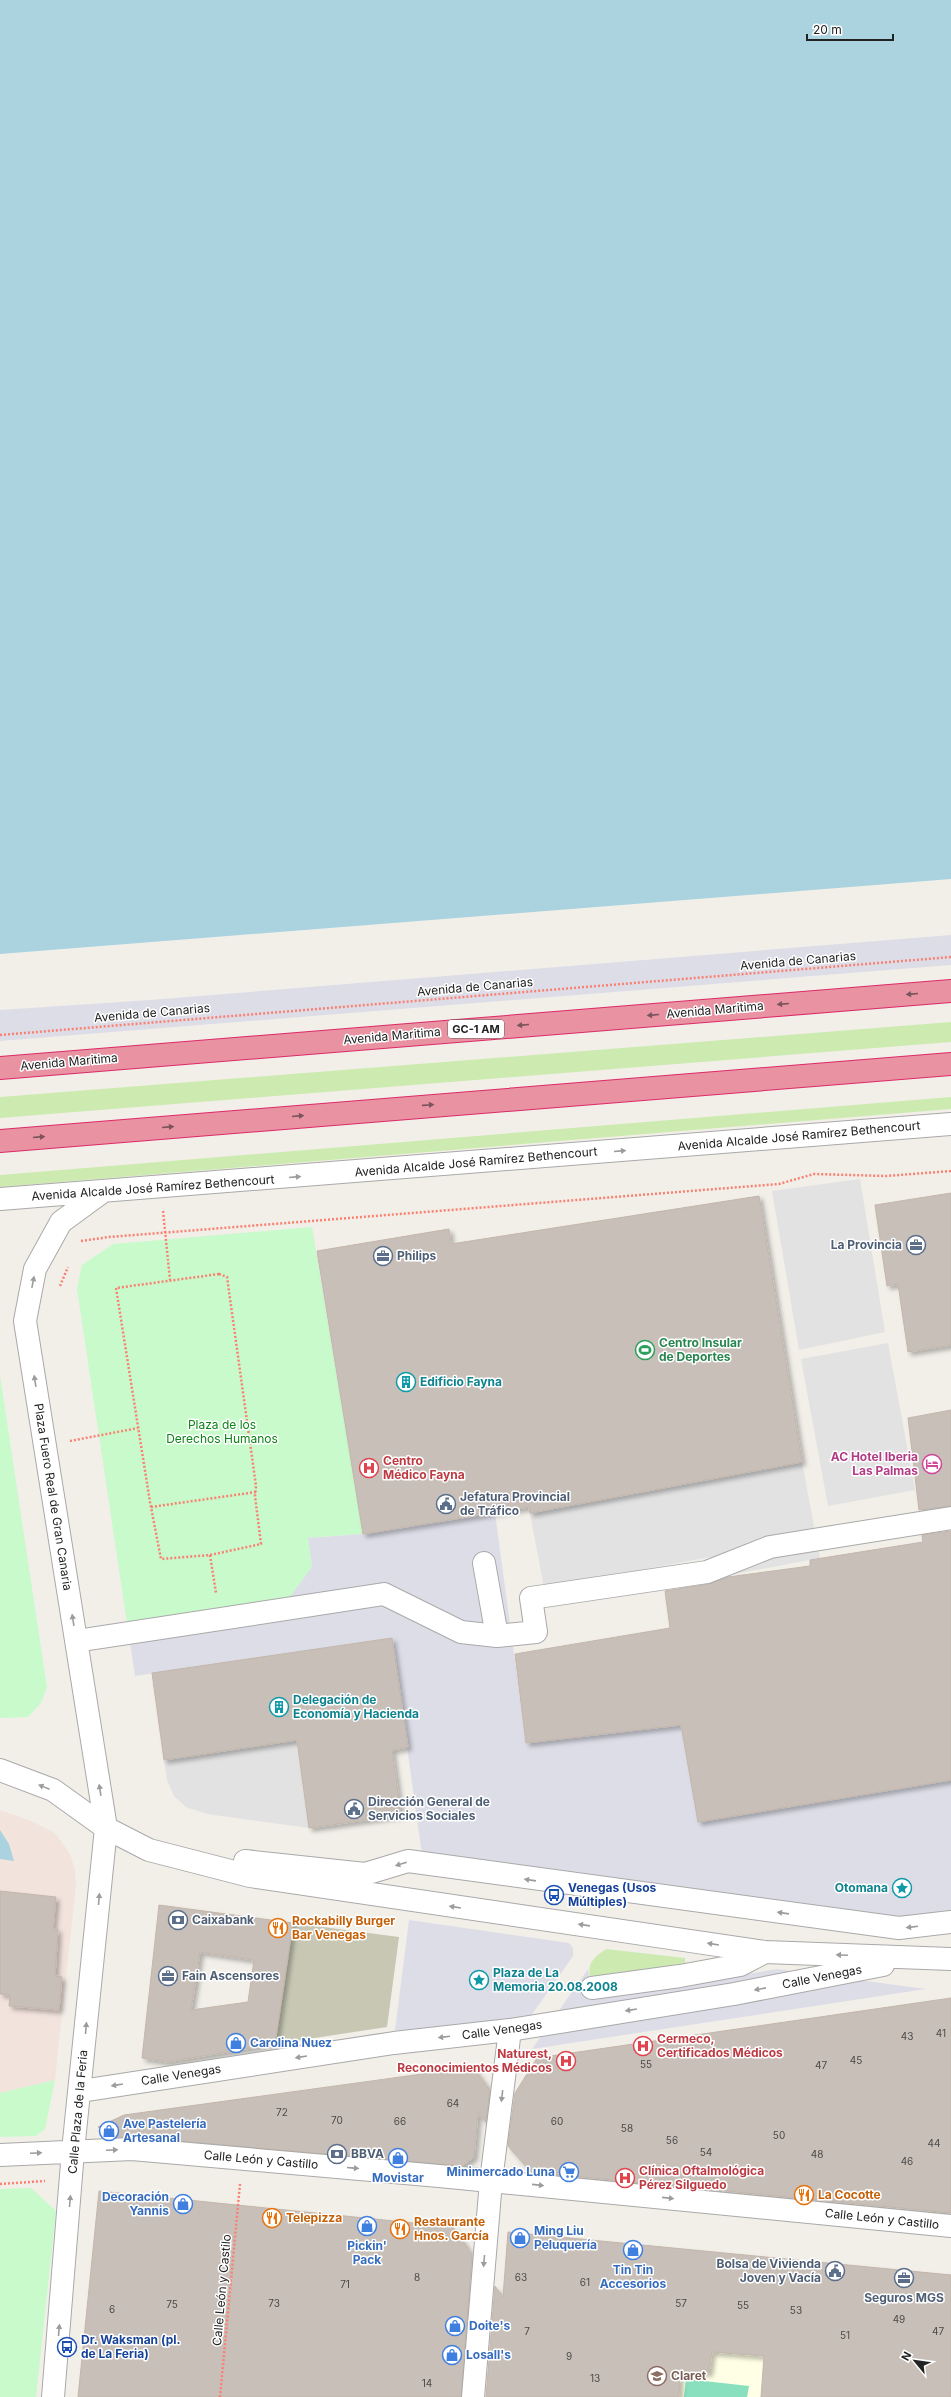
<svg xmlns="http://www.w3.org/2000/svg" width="951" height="2397" viewBox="0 0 951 2397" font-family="Inter,sans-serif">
  <defs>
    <filter id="shadow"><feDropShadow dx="3.5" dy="3.5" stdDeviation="2" flood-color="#0004"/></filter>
  </defs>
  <rect width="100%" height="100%" fill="#f2efe9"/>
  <path fill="#ffffe5" d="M712 2352 764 2356 761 2397H494L660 2368 709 2373Z"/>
  <path fill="#f3e3dd" d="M0 1810 31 1821 55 1833 70 1854 75 1870 76 1885 55 2080 0 2093Z"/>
  <path fill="#c7c7b4" d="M293 1923 399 1937 387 2027 275 2044Z"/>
  <path fill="#cdebb0" d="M951 1022V1042L0 1118V1097Z
    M951 1097V1109L0 1187V1175Z
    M606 1949 685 1958V1963L590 1978C587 1963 594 1957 606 1949Z"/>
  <path fill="#c8facc" d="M312 1227 363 1534 308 1538 312 1567 290 1598 127 1623 77 1289 82 1265 113 1244Z
    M0 1376 47 1687 41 1703 28 1717 0 1718Z
    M55 2080 45 2129 36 2136 0 2137V2093Z
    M31 2188 56 2211 36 2397H0V2189Z"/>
  <path fill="#88e0be" d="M686 2379 749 2386 747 2397H684Z"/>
  <path fill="#e2e2e2" d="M860 1179 885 1332 799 1350 772 1191Z
    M888 1343 915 1490 828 1506 801 1359Z
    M802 1462 820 1558 714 1578 710 1557 544 1588 530 1513Z
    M297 1740 309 1828 207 1814 186 1807 174 1796 167 1780 164 1760Z"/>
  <path fill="#dddde8" d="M951 935V965L0 1041V1010L150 1000Z
    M495 1513 526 1743 681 1725 698 1821 951 1780V1913L897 1921 422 1855 392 1638 135 1676 127 1623 289 1598 312 1567 308 1538 363 1534Z
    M409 1920 569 1943 573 1948V1956L528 2020 430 2034 395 2030Z
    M588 1969 594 2000 777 1969 926 1989 532 2049Z"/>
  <path fill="#aad3df" d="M0 0H951V879L0 954Z
    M0 1830 9 1844 14 1861 0 1859Z"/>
  <path fill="#c7bfb8" stroke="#c4b6ab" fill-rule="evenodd" filter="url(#shadow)" d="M951 1193V1345L908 1352 898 1284 887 1286 875 1205Z
    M759 1196 802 1462 530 1513 529 1507 363 1534 317 1251 449 1229 451 1244Z
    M951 1410V1506L919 1510 908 1418Z
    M951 1531V1780L698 1822 681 1725 526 1743 515 1654 670 1628 665 1591 709 1584 728 1577 810 1566V1560L923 1542 922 1535Z
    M392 1638 408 1747 392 1750 401 1815 309 1828 297 1740 164 1760 152 1673Z
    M0 1891 56 1897 53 1929H58L55 1976 62 1977 59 2010 9 2006 10 1995 0 1994Z
    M159 1905 293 1923 275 2044 167 2062 142 2058ZM200 1952 254 1960 248 2002 191 2010Z
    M951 1998V2213L531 2172 508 2146 515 2093 537 2058Z
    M473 2067 490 2090 486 2122 478 2113 474 2157 462 2166 133 2137H116L98 2127 124 2115Z
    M99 2191 453 2227 472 2254 461 2397H78Z
    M508 2232 951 2275V2397H761L764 2356 712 2352 709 2373 680 2370 679 2397H486L495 2286 503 2297Z"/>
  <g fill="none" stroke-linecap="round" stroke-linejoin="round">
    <defs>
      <path id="minor" d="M0 1199 951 1124
        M497 1636 536 1632 531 1598 707 1572 770 1547 951 1518
        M76 1641 384 1594 461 1632 497 1636 484 1563
        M0 1770 53 1790 106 1828 149 1850 250 1876 765 1952 951 1959
        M245 1861 365 1874 408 1861 899 1928 951 1922
        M592 1988 680 1976 740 1965 765 1952
        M81 2091 394 2043 510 2030 734 1994 883 1965
        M0 2155 132 2149 439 2176 951 2226
        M53 2397 73 2151 106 1828 25 1321 35 1269 61 1222 102 1192
        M473 2397 491 2181 510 2030"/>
      <path id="highway" d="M0 1068 951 991
        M0 1141 951 1064"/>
    </defs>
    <use href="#minor" stroke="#a9a9a9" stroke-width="24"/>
    <use href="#highway" stroke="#dc2a67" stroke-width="24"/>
    <path stroke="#fa8072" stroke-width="2.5" stroke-dasharray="2 2" stroke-linecap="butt" d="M0 1035 951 957
      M163 1211 170 1280
      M81 1241 109 1237 779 1184 814 1174 886 1176 951 1171
      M219 1274 227 1277 256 1486 255 1496 261 1544 210 1555 161 1559 150 1502 116 1288Z
      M60 1286 68 1267
      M70 1441 138 1428
      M151 1507 256 1492
      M210 1555 216 1593
      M0 2184 45 2181
      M220 2397 240 2184"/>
    <use href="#minor" stroke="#fff" stroke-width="22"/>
    <use href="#highway" stroke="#e892a2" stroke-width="22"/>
  </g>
  <defs><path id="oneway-solid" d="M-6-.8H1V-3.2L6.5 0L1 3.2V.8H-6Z"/></defs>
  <g fill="#7b545c">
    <use href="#oneway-solid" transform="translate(912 994) rotate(175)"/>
    <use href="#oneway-solid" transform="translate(783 1004) rotate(175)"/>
    <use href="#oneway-solid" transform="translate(653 1015) rotate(175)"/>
    <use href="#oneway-solid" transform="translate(523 1025) rotate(175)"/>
    <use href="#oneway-solid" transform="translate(428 1105) rotate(-4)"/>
    <use href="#oneway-solid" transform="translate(298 1116) rotate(-5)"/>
    <use href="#oneway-solid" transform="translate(168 1127) rotate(-5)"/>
    <use href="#oneway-solid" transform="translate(39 1137) rotate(-5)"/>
  </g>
  <g fill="#9c9c9c">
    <use href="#oneway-solid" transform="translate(620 1151) rotate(-5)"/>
    <use href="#oneway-solid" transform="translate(295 1177) rotate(-5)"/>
    <use href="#oneway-solid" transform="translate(33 1282) rotate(-79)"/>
    <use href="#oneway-solid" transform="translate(35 1381) rotate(-99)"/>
    <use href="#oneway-solid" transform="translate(73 1620) rotate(-99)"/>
    <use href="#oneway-solid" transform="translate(44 1787) rotate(-158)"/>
    <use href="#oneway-solid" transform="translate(100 1790) rotate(-99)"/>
    <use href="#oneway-solid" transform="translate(401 1864) rotate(163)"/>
    <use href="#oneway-solid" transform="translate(530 1880) rotate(-172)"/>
    <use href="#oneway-solid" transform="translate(99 1899) rotate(-85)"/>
    <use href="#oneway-solid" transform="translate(455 1907) rotate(-171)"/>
    <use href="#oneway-solid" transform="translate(783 1913) rotate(-172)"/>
    <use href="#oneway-solid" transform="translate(584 1925) rotate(-172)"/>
    <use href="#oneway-solid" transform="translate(912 1927) rotate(173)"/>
    <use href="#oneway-solid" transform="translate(713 1944) rotate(-171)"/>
    <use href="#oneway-solid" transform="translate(842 1955) rotate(-178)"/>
    <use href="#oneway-solid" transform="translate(760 1989) rotate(169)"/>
    <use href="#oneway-solid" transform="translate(631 2010) rotate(171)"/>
    <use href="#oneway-solid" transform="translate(86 2028) rotate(-85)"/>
    <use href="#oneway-solid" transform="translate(444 2037) rotate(173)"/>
    <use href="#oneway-solid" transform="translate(301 2057) rotate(171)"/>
    <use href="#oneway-solid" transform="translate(117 2085) rotate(171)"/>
    <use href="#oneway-solid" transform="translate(502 2096) rotate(97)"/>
    <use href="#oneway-solid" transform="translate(112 2150) rotate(-2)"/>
    <use href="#oneway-solid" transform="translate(36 2153) rotate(-3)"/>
    <use href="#oneway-solid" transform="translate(353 2168) rotate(5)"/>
    <use href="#oneway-solid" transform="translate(538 2185) rotate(6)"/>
    <use href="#oneway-solid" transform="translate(668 2198) rotate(6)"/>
    <use href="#oneway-solid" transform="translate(70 2201) rotate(-85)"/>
    <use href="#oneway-solid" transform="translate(484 2261) rotate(95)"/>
    <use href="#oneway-solid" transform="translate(59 2330) rotate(-85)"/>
  </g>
  <defs>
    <symbol id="office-ring" viewBox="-11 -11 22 22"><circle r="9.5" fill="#fff" stroke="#5c6f8a" stroke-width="1.5"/><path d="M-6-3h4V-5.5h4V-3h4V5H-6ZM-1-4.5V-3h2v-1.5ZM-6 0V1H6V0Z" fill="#5c6f8a"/></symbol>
    <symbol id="stadium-ring" viewBox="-11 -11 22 22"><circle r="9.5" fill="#fff" stroke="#2e9e5b" stroke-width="1.5"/><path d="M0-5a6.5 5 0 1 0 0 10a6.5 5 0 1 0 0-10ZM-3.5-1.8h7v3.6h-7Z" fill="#2e9e5b"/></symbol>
    <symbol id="building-ring" viewBox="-11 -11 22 22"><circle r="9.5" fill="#fff" stroke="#0f9aa8" stroke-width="1.5"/><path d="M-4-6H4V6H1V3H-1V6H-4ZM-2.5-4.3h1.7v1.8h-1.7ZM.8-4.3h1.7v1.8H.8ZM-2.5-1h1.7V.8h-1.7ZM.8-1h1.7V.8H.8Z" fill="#0f9aa8"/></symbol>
    <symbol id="hotel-ring" viewBox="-11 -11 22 22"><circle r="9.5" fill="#fff" stroke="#d1479c" stroke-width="1.5"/><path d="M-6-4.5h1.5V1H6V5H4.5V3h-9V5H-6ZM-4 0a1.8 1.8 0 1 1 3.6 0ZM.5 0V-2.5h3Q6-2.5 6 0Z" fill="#d1479c"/></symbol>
    <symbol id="hospital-ring" viewBox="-11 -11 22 22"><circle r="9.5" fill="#fff" stroke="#e0444e" stroke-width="1.5"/><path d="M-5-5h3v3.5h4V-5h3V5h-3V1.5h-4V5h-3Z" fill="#e0444e"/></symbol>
    <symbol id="civic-ring" viewBox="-11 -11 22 22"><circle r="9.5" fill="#fff" stroke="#5c6f8a" stroke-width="1.5"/><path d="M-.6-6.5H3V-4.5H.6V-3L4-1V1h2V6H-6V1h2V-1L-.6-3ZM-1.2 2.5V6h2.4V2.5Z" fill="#5c6f8a"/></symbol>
    <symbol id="sight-ring" viewBox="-11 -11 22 22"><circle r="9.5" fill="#fff" stroke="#0f9aa8" stroke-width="1.5"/><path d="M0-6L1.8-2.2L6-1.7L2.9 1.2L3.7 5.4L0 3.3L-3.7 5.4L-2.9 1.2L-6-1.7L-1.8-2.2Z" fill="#0f9aa8"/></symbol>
    <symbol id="bus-ring" viewBox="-11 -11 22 22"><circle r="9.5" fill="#fff" stroke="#1a4fb4" stroke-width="1.5"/><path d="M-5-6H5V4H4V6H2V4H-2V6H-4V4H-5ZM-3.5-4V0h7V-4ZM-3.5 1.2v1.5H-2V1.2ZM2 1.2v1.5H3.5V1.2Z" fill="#1a4fb4"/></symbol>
    <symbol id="bank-ring" viewBox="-11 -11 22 22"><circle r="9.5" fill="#fff" stroke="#5c6f8a" stroke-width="1.5"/><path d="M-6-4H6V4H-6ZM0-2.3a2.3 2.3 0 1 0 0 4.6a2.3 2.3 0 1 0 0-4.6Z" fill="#5c6f8a"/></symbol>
    <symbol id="restaurant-ring" viewBox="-11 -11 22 22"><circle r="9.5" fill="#fff" stroke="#e8710a" stroke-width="1.5"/><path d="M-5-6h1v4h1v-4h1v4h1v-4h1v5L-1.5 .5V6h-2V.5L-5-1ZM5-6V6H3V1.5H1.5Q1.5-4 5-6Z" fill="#e8710a"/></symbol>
    <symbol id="shop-ring" viewBox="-11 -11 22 22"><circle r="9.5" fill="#fff" stroke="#3f7fe0" stroke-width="1.5"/><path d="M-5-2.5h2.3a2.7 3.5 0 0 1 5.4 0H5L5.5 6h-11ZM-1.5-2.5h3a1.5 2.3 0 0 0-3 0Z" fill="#3f7fe0"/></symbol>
    <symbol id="supermarket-ring" viewBox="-11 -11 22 22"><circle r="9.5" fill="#fff" stroke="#3f7fe0" stroke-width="1.5"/><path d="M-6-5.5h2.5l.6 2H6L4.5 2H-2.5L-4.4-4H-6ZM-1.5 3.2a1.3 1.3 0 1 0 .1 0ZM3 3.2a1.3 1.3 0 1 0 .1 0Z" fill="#3f7fe0"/></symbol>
    <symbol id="school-ring" viewBox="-11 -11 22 22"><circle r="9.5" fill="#fff" stroke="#8d6e63" stroke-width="1.5"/><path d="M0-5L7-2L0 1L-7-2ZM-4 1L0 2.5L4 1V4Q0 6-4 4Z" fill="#8d6e63"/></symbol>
  </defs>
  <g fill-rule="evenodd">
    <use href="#office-ring" x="905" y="1234" width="22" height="22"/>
    <use href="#office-ring" x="372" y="1245" width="22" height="22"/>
    <use href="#stadium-ring" x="634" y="1339" width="22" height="22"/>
    <use href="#building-ring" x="395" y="1371" width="22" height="22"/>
    <use href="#hotel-ring" x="921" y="1453" width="22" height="22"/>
    <use href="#hospital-ring" x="358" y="1457" width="22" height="22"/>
    <use href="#civic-ring" x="435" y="1493" width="22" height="22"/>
    <use href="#building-ring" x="268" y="1696" width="22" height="22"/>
    <use href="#civic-ring" x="343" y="1798" width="22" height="22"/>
    <use href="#sight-ring" x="891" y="1877" width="22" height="22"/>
    <use href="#bus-ring" x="543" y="1884" width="22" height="22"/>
    <use href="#bank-ring" x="167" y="1909" width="22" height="22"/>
    <use href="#restaurant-ring" x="267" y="1917" width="22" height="22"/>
    <use href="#office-ring" x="157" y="1965" width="22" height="22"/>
    <use href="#sight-ring" x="468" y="1969" width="22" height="22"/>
    <use href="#shop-ring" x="225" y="2032" width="22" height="22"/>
    <use href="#hospital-ring" x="632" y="2035" width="22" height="22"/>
    <use href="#hospital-ring" x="555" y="2050" width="22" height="22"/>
    <use href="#shop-ring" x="98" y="2120" width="22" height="22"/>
    <use href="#bank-ring" x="326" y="2143" width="22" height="22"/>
    <use href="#shop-ring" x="387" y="2147" width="22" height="22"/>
    <use href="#supermarket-ring" x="558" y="2161" width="22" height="22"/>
    <use href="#hospital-ring" x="614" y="2167" width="22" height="22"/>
    <use href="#restaurant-ring" x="793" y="2184" width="22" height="22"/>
    <use href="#shop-ring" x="172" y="2193" width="22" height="22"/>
    <use href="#restaurant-ring" x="261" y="2207" width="22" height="22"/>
    <use href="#shop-ring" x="356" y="2215" width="22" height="22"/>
    <use href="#restaurant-ring" x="389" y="2218" width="22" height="22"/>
    <use href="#shop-ring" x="509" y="2227" width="22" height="22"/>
    <use href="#shop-ring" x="622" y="2239" width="22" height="22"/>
    <use href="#civic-ring" x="824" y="2260" width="22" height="22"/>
    <use href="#office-ring" x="893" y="2267" width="22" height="22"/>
    <use href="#shop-ring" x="444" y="2315" width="22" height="22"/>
    <use href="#bus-ring" x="56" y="2336" width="22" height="22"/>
    <use href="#shop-ring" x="441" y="2344" width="22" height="22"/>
    <use href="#school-ring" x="646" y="2365" width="22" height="22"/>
  </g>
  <g text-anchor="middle" stroke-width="3" stroke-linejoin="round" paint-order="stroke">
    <g font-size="10" fill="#4b4948">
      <text x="941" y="2037">41</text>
      <text x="907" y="2040">43</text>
      <text x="856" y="2064">45</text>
      <text x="646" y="2068">55</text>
      <text x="821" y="2069">47</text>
      <text x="453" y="2107">64</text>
      <text x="282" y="2116">72</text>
      <text x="337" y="2124">70</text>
      <text x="400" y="2125">66</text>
      <text x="557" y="2125">60</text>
      <text x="627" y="2132">58</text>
      <text x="779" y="2139">50</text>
      <text x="672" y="2144">56</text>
      <text x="934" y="2147">44</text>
      <text x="706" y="2156">54</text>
      <text x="817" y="2158">48</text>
      <text x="907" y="2165">46</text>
      <text x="417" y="2281">8</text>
      <text x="521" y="2281">63</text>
      <text x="585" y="2286">61</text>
      <text x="345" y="2288">71</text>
      <text x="274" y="2307">73</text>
      <text x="681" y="2307">57</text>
      <text x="172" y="2308">75</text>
      <text x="743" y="2309">55</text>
      <text x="112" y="2313">6</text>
      <text x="796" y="2314">53</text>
      <text x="899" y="2323">49</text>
      <text x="527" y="2335">7</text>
      <text x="938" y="2335">47</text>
      <text x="845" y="2339">51</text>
      <text x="569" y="2360">9</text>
      <text x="595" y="2382">13</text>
      <text x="427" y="2387">14</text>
    </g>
    <rect fill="#fff" stroke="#646464" stroke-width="1" x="448" y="1020" width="56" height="18" rx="3"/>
    <g font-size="11" font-weight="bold" fill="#222">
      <text x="476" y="1033">GC-1 AM</text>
    </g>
    <g font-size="12" fill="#222" stroke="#fff">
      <text transform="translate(798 961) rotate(-5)" y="4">Avenida de Canarias</text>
      <text transform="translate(475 987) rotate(-5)" y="4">Avenida de Canarias</text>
      <text transform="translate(715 1010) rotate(-5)" y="4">Avenida Maritima</text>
      <text transform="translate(152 1013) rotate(-5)" y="4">Avenida de Canarias</text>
      <text transform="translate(392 1036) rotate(-5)" y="4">Avenida Maritima</text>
      <text transform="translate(69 1062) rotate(-5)" y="4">Avenida Maritima</text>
      <text transform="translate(799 1136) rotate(-5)" y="4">Avenida Alcalde José Ramírez Bethencourt</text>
      <text transform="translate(476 1162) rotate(-5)" y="4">Avenida Alcalde José Ramírez Bethencourt</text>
      <text transform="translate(153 1188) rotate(-4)" y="4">Avenida Alcalde José Ramírez Bethencourt</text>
      <text transform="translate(53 1497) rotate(81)" y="4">Plaza Fuero Real de Gran Canaria</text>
      <text transform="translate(822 1977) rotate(-11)" y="4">Calle Venegas</text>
      <text transform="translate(502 2030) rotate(-8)" y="4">Calle Venegas</text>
      <text transform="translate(181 2075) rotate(-9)" y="4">Calle Venegas</text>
      <text transform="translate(78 2112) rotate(-85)" y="4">Calle Plaza de la Feria</text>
      <text transform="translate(261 2160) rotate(5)" y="4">Calle León y Castillo</text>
      <text transform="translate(882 2219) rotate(6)" y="4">Calle León y Castillo</text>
      <text transform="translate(222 2290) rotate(-85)" y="4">Calle León y Castilo</text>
    </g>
    <g font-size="12" font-weight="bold" fill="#4e5e75" stroke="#fff" text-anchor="start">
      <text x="902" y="1249" text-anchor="end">La Provincia</text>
      <text x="397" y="1260">Philips</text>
      <text x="460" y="1501">Jefatura Provincial<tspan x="460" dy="14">de Tráfico</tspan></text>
      <text x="368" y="1806">Dirección General de<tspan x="368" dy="14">Servicios Sociales</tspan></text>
      <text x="192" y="1924">Caixabank</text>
      <text x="182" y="1980">Fain Ascensores</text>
      <text x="351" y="2158">BBVA</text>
      <text x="821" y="2268" text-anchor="end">Bolsa de Vivienda<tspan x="821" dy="14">Joven y Vacía</tspan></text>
      <text x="904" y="2302" text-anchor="middle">Seguros MGS</text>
    </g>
    <g font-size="12" font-weight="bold" fill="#27864d" stroke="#fff" text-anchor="start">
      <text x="659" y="1347">Centro Insular<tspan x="659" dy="14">de Deportes</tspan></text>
    </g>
    <g font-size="12" font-weight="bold" fill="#0d838f" stroke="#fff" text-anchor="start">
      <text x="420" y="1386">Edificio Fayna</text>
      <text x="293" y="1704">Delegación de<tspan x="293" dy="14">Economía y Hacienda</tspan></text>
      <text x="888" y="1892" text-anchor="end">Otomana</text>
      <text x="493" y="1977">Plaza de La<tspan x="493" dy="14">Memoria 20.08.2008</tspan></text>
    </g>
    <g font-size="12" fill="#0c8416" stroke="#fff">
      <text x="222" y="1429">Plaza de los<tspan x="222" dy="14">Derechos Humanos</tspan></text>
    </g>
    <g font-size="12" font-weight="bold" fill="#b23c85" stroke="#fff" text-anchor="end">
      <text x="918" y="1461">AC Hotel Iberia<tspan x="918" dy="14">Las Palmas</tspan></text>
    </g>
    <g font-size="12" font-weight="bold" fill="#be3a42" stroke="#fff" text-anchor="start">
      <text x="383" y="1465">Centro<tspan x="383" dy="14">Médico Fayna</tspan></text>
      <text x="657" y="2043">Cermeco,<tspan x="657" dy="14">Certificados Médicos</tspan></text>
      <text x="552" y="2058" text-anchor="end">Naturest,<tspan x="552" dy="14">Reconocimientos Médicos</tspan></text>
      <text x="639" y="2175">Clínica Oftalmológica<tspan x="639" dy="14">Pérez Silguedo</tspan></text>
    </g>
    <g font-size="12" font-weight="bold" fill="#164399" stroke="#fff" text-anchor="start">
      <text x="568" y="1892">Venegas (Usos<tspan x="568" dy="14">Múltiples)</tspan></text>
      <text x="81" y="2344">Dr. Waksman (pl.<tspan x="81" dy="14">de La Feria)</tspan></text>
    </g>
    <g font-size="12" font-weight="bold" fill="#c56008" stroke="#fff" text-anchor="start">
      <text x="292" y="1925">Rockabilly Burger<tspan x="292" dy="14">Bar Venegas</tspan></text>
      <text x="818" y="2199">La Cocotte</text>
      <text x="286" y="2222">Telepizza</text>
      <text x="414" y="2226">Restaurante<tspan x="414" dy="14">Hnos. García</tspan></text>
    </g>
    <g font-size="12" font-weight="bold" fill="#366cbe" stroke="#fff" text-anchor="start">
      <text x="250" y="2047">Carolina Nuez</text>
      <text x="123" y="2128">Ave Pastelería<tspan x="123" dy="14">Artesanal</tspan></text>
      <text x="555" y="2176" text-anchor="end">Minimercado Luna</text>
      <text x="398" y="2182" text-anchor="middle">Movistar</text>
      <text x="169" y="2201" text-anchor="end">Decoración<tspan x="169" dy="14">Yannis</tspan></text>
      <text x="534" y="2235">Ming Liu<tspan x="534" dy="14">Peluquería</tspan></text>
      <text x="367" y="2250" text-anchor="middle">Pickin'<tspan x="367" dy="14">Pack</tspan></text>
      <text x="633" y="2274" text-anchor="middle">Tin Tin<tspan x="633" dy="14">Accesorios</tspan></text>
      <text x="469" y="2330">Doite's</text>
      <text x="466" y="2359">Losall's</text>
    </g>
    <g font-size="12" font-weight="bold" fill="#785e54" stroke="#fff" text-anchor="start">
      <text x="671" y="2380">Claret</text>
    </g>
  </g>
  <g transform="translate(915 2361) rotate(299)" stroke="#ffffff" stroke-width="3" paint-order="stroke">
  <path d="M0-3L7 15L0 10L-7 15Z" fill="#222222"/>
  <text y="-6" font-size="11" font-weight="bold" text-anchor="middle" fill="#222222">N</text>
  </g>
  <path d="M807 34v6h86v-6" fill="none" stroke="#222222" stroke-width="2"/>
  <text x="813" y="34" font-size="12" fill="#222222" stroke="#ffffff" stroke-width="3" paint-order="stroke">20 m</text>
</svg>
